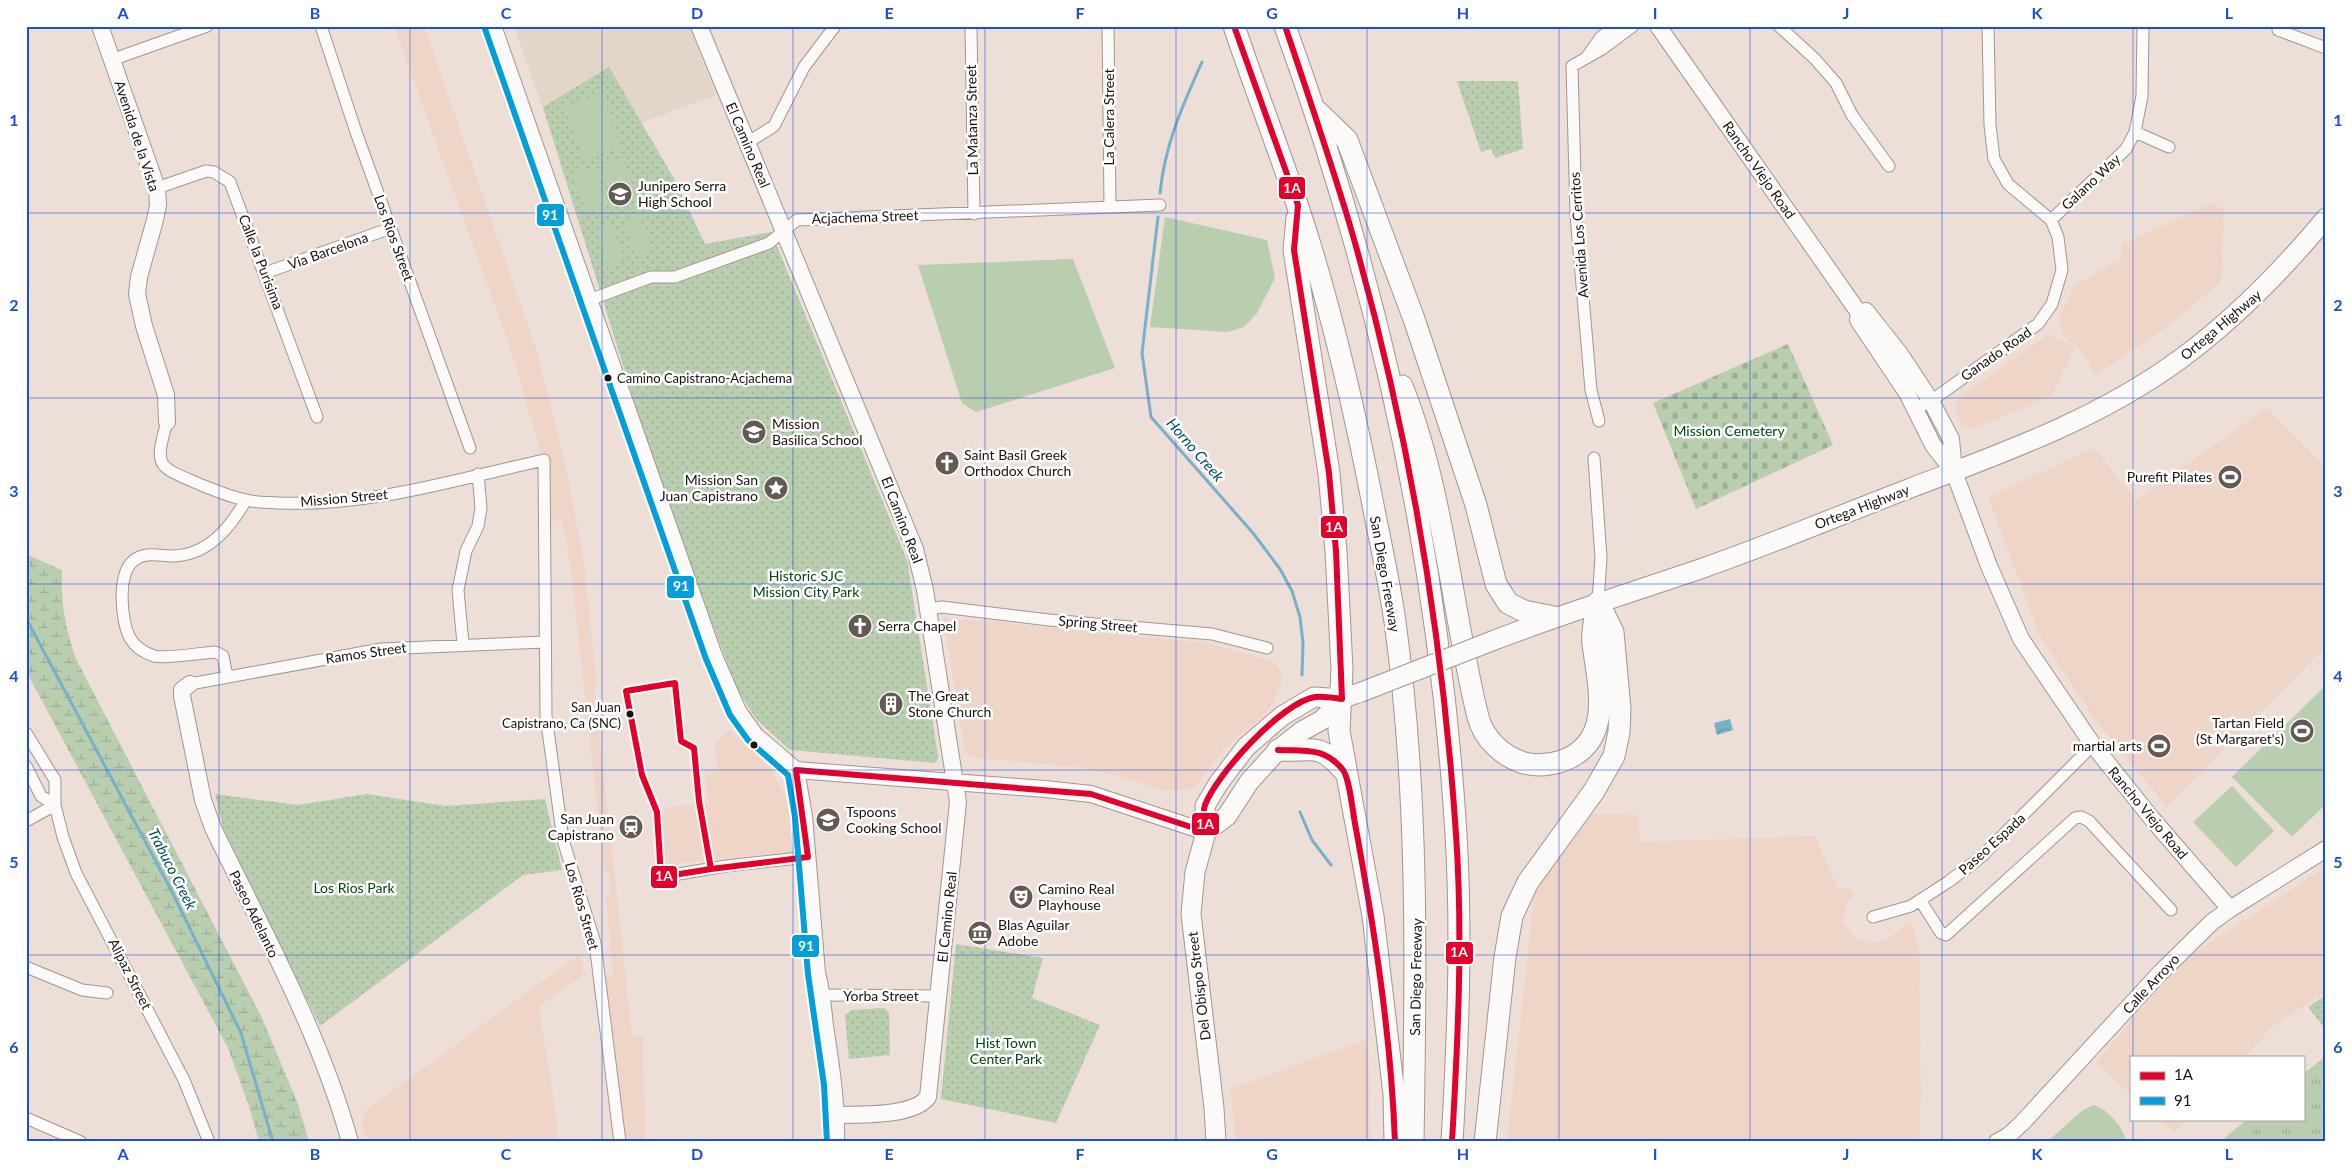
<svg xmlns="http://www.w3.org/2000/svg" width="2352" height="1168" viewBox="0 0 2352 1168" font-family="Lato,sans-serif">
  <defs>
    <pattern id="grass-tufts" width="24" height="20" patternUnits="userSpaceOnUse" patternTransform="scale(1.25)"><rect width="24" height="20" fill="#b9cdaf"/><path d="M3 7l-1-3M5 7V3M7 7l1-3M15 17l-1-3M17 17v-4M19 17l1-3" fill="none" stroke="#9eaf95"/></pattern>
    <pattern id="wetland-marsh" width="20" height="14" patternUnits="userSpaceOnUse" patternTransform="scale(1.25)"><rect width="20" height="14" fill="#b9cdaf"/><path d="M1 5h8M5 5V1M11 12h8M15 12V8" fill="none" stroke="#9eaf95"/></pattern>
    <pattern id="cemetery-stones" width="16" height="16" patternUnits="userSpaceOnUse" patternTransform="scale(1.25)"><rect width="16" height="16" fill="#b9cdaf"/><path d="M2 7V4a2 2 0 0 1 4 0v3zM10 15v-3a2 2 0 0 1 4 0v3z" fill="#9eaf95"/></pattern>
    <pattern id="park-dots" width="8" height="8" patternUnits="userSpaceOnUse" patternTransform="scale(1.25)"><rect width="8" height="8" fill="#b9cdaf"/><path d="M2 2h.1M6 6h.1" fill="none" stroke="#9eaf95" stroke-width="1.8" stroke-linecap="round"/></pattern>
    <pattern id="water-waves" width="16" height="10" patternUnits="userSpaceOnUse" patternTransform="scale(1.25)"><rect width="16" height="10" fill="#77b0cb"/><path d="M0 5q4-4 8 0t8 0" fill="none" stroke="#6696ad"/></pattern>
  </defs>
  <rect width="100%" height="100%" fill="#edded7"/>
  <path fill="#efd4c8" d="M394 26H424L537 352 564 458 584 563 597 685H594L632 1037 643 1036 645 1142H622L604 977 613 976 606 898 611 895 609 874 604 870 570 563 562 519 549 523 546 460 541 454 512 353Z
    M2210 204 2224 209 2221 282 2165 328 2096 375 2079 348 2067 340 2058 322 2074 286 2120 260 2122 245Z
    M2049 334 2075 347 2052 395 1974 429 1961 424 1956 410 1957 402 1962 396Z
    M2267 408 2326 468V646L2167 807 2097 722 2040 636 1988 497 2094 448 2136 500Z
    M943 617 1208 643 1274 662 1280 671 1282 680 1273 702 1265 715 1224 748 1198 783 1191 789 1165 791 1124 777 1078 767 977 758 965 752Z
    M730 730 770 768 788 800 795 848 791 852 666 864 661 814 667 807 708 803 706 775 717 770 715 743Z
    M1591 814 1637 815 1641 842 1815 836 1838 888 1847 889 1854 894 1845 907 1843 922 1853 936 1870 944 1889 938 1910 921 1919 947 1921 1095 1919 1142H1507L1534 896 1543 880Z
    M2326 867V992L2274 1025 2245 1057H2131V1094L2096 1063 2169 976 2190 956Z
    M580 954 583 975 539 1007 556 1116 557 1142H367L361 1121 365 1111Z
    M1368 1039 1371 1142H1236L1230 1089Z
    M2160 1119H2187L2175 1132Z"/>
  <path fill="#e3d5c7" d="M514 26H689L716 95 641 123 602 277Z"/>
  <path fill="url(#grass-tufts)" d="M2326 1056V1142H2220L2247 1119H2303V1074Z"/>
  <path fill="url(#wetland-marsh)" d="M26 554 62 570C61 604 65 627 76 659L262 1018 298 1104 309 1142H259L249 1106 228 1048 26 671Z"/>
  <path fill="url(#cemetery-stones)" d="M1788 344 1833 445 1696 509 1653 403Z"/>
  <path fill="url(#park-dots)" d="M609 67 676 182 705 244 771 232 907 560 938 756 936 763 790 750 757 720 737 690 658 478 543 107Z
    M1457 81H1518L1523 149 1495 158 1491 149 1481 152Z
    M215 794 298 805 367 794 445 806 545 799 562 870 523 875 320 1026 223 828Z
    M956 944 1043 958 1032 998 1100 1025 1056 1123 941 1099Z
    M2326 995V1030L2308 1007Z
    M884 1008 889 1013 890 1055 849 1059 845 1015 851 1010Z"/>
  <path fill="#b9cdaf" d="M602 93 621 147 584 160 565 106Z
    M622 157 636 195 613 203 600 165Z
    M595 167 609 205 586 213 573 175Z
    M639 215 652 250 635 256 623 221Z
    M1165 217 1267 240 1275 278 1257 313 1244 327 1227 332 1150 327Z
    M612 225 625 260 608 266 596 230Z
    M1073 259 1115 368 976 412 962 403 918 265Z
    M2326 685V804L2292 837 2232 777Z
    M2232 786 2274 831 2236 867 2193 822Z
    M2093 1105C2106 1107 2125 1129 2126 1142H2047L2083 1110Z"/>
  <path fill="url(#water-waves)" d="M1730 719 1733 730 1717 735 1714 723Z"/>
  <g fill="none" stroke-linecap="round" stroke-linejoin="round">
    <path stroke="#77b0cb" stroke-width="3" d="M1160 193C1165 144 1182 107 1202 62
      M1158 217 1142 353 1151 417 1253 533 1280 569 1292 591 1300 617 1303 643 1302 675
      M26 618 170 888 241 1033 273 1142
      M1300 812 1312 840 1331 865"/>
    <defs>
      <path id="street" d="M321 26 356 132 470 448
        M971 26 974 214
        M1108 26 1110 207
        M1779 26 1815 59 1836 83 1852 115 1889 166
        M2278 30 2326 48
        M1588 55 1601 37 1616 26
        M111 60 207 26
        M2135 132 2169 147
        M747 143 774 126 804 67 835 26
        M157 188 206 171 214 172 230 182 317 417
        M2051 220 2126 149 2135 132 2142 96 2143 26
        M265 273 391 228
        M589 300 651 277H675L769 243 797 220 1160 205
        M1915 409 1931 401 2038 324 2052 304 2062 270 2058 237 2051 220 2008 184 1994 159 1990 125 1988 26
        M1599 421 1591 390 1576 215 1572 66 1602 49 1633 26
        M167 422C154 467 157 466 199 484 214 490 230 497 246 500 257 503 269 502 280 503 370 507 457 479 544 460L546 716 563 840 595 943 620 1142
        M1594 458 1601 558 1598 602
        M928 609 942 607 1049 620 1212 634 1267 648
        M463 644 458 590 466 551 478 526 481 508 478 474
        M227 677 223 656 215 652C202 653 164 659 154 656 145 653 135 647 130 638 121 622 117 575 133 561 145 551 159 556 173 556 208 555 230 528 246 500
        M190 684 381 649 545 642
        M26 733 55 780V805L63 837 76 873 184 1080 209 1142
        M26 766 41 796 55 805
        M26 821 55 805
        M661 877 726 866 808 857
        M1920 900 1941 933 1946 935 2075 818 2081 817 2089 821 2171 910
        M1873 917 1911 906 1948 882 1981 857 2093 745
        M26 967 82 990 107 993
        M823 995 939 996
        M26 1118 81 1142"/>
      <path id="secondary" d="M100 26 157 188 158 205 155 220 139 277 137 294 144 326 166 395 167 422
        M493 26 714 656 738 711 755 735 796 770 804 816 817 973C822 991 823 1008 825 1026 831 1065 837 1103 836 1142
        M699 26 915 549 925 590 958 802 928 1097C913 1117 861 1114 837 1115
        M1658 26 1859 313 1858 320 1907 393 1933 445 1954 472
        M1859 313 1866 311 1900 354 1931 401 1951 439 1954 472 1989 566 2021 639 2093 745 2153 820 2230 909
        M190 684 182 690V696L203 800 213 828C262 929 320 1033 350 1142
        M796 770 1045 789 1091 794 1206 832
        M1997 1142 2008 1136 2022 1123 2160 973 2212 922 2230 909 2326 849"/>
      <path id="primary" d="M1492 641C1562 614 1633 592 1703 568 1772 544 1840 515 1908 489 2002 453 2097 420 2179 360 2235 319 2281 272 2326 218
        M1206 832 1227 816 1249 782 1278 750 1302 731 1322 720 1342 699
        M1216 1142 1214 1108 1191 914 1195 872 1206 832 1205 806 1218 784 1246 747 1282 716 1314 697 1342 699 1355 694"/>
      <path id="highway" d="M1234 26C1254 86 1277 144 1297 204 1331 305 1355 411 1375 515 1382 550 1390 586 1395 622 1419 795 1416 968 1413 1142
        M1285 26C1379 285 1439 558 1456 834 1462 936 1458 1039 1452 1142
        M1317 111 1347 140 1414 319 1476 505 1496 584 1508 603 1524 611 1554 617
        M1297 218 1294 250 1329 473 1336 551 1342 669 1339 731 1373 916 1394 1094 1395 1142
        M1402 386C1444 491 1451 607 1478 717 1484 739 1502 756 1524 763 1536 766 1550 765 1562 761 1615 742 1598 684 1593 644 1591 631 1596 615 1598 602
        M1278 750C1315 752 1318 741 1345 772
        M1485 1142 1505 957 1512 916 1528 882 1594 791 1614 756 1619 732 1620 709 1613 632 1598 602"/>
    </defs>
    <use href="#street" stroke="#a19691" stroke-width="13"/>
    <use href="#secondary" stroke="#a19691" stroke-width="18"/>
    <use href="#primary" stroke="#a19691" stroke-width="21"/>
    <use href="#highway" stroke="#a19691" stroke-width="23"/>
    <use href="#street" stroke="#fcfaf9" stroke-width="11"/>
    <use href="#secondary" stroke="#fcfaf9" stroke-width="16"/>
    <use href="#primary" stroke="#fcfaf9" stroke-width="19"/>
    <use href="#highway" stroke="#fcfaf9" stroke-width="21"/>
    <defs>
      <path id="primary-bridge" d="M1359 693 1492 641"/>
    </defs>
    <use href="#primary-bridge" stroke="#a19691" stroke-width="21" stroke-linecap="butt"/>
    <use href="#primary-bridge" stroke="#fcfaf9" stroke-width="19"/>
    <defs>
      <path id="bus-1" d="M1234 26 1298 205 1294 250 1329 473 1336 551 1342 699
        M1285 26C1307 91 1329 156 1349 222 1407 421 1442 627 1456 834 1463 936 1458 1039 1452 1142
        M675 683 681 741 694 748 699 801 711 869 661 877 657 812 642 775 626 691Z
        M1278 750C1305 751 1325 747 1343 770 1350 779 1353 816 1356 829 1375 933 1391 1036 1395 1142
        M711 869 808 857 796 770 1091 794 1206 832C1206 824 1202 813 1205 805 1216 775 1282 702 1315 697 1324 696 1334 698 1342 699"/>
      <path id="bus-2" d="M485 29 706 659 730 715 748 740 788 775 795 817 808 974 824 1085 827 1142"/>
    </defs>
    <use href="#bus-1" stroke="#fff" stroke-width="10"/>
    <use href="#bus-2" stroke="#fff" stroke-width="10"/>
    <use href="#bus-1" stroke="#e4002b" stroke-width="6"/>
    <use href="#bus-2" stroke="#039fdb" stroke-width="6"/>
  </g>
  <path fill="none" stroke="#1d4ed8" stroke-width="1" stroke-opacity="0.55" d="M219 26V1142M410 26V1142M602 26V1142M793 26V1142M985 26V1142M1176 26V1142M1367 26V1142M1559 26V1142M1750 26V1142M1942 26V1142M2133 26V1057M26 213H2326M26 398H2326M26 584H2326M26 770H2326M26 955H2326M2133 1119V1142"/>
  <defs>
    <symbol id="school-disc" viewBox="-11 -11 22 22"><circle r="9.5" fill="#645954" stroke="#fff"/><path d="M0-5L7-2L0 1L-7-2ZM-4 1L0 2.5L4 1V4Q0 6-4 4Z" fill="#fff"/></symbol>
    <symbol id="church-disc" viewBox="-11 -11 22 22"><circle r="9.5" fill="#645954" stroke="#fff"/><path d="M-1.2-6h2.4v3.5h3.3v2.4h-3.3V6h-2.4V-.1h-3.3v-2.4h3.3Z" fill="#fff"/></symbol>
    <symbol id="stadium-disc" viewBox="-11 -11 22 22"><circle r="9.5" fill="#645954" stroke="#fff"/><path d="M0-5a6.5 5 0 1 0 0 10a6.5 5 0 1 0 0-10ZM-3.5-1.8h7v3.6h-7Z" fill="#fff"/></symbol>
    <symbol id="sight-disc" viewBox="-11 -11 22 22"><circle r="9.5" fill="#645954" stroke="#fff"/><path d="M0-6L1.8-2.2L6-1.7L2.9 1.2L3.7 5.4L0 3.3L-3.7 5.4L-2.9 1.2L-6-1.7L-1.8-2.2Z" fill="#fff"/></symbol>
    <symbol id="building-disc" viewBox="-11 -11 22 22"><circle r="9.5" fill="#645954" stroke="#fff"/><path d="M-4-6H4V6H1V3H-1V6H-4ZM-2.5-4.3h1.7v1.8h-1.7ZM.8-4.3h1.7v1.8H.8ZM-2.5-1h1.7V.8h-1.7ZM.8-1h1.7V.8H.8Z" fill="#fff"/></symbol>
    <symbol id="station-disc" viewBox="-11 -11 22 22"><circle r="9.5" fill="#645954" stroke="#fff"/><path d="M-3-6H3Q5-6 5-4V2Q5 4 3 4L4.5 6H3L1.5 4h-3L-3 6H-4.5L-3 4Q-5 4-5 2V-4Q-5-6-3-6ZM-3.5-4v3h7v-3ZM-3.5 1v1.5H-2V1ZM2 1v1.5H3.5V1Z" fill="#fff"/></symbol>
    <symbol id="theatre-disc" viewBox="-11 -11 22 22"><circle r="9.5" fill="#645954" stroke="#fff"/><path d="M-5-5.5Q0-4 5-5.5V0Q5 5 0 6Q-5 5-5 0ZM-3.3-2.5H-1v1.5H-3.3ZM1-2.5H3.3v1.5H1ZM-2.8 1Q0 5.5 2.8 1Z" fill="#fff"/></symbol>
    <symbol id="museum-disc" viewBox="-11 -11 22 22"><circle r="9.5" fill="#645954" stroke="#fff"/><path d="M0-6L6-3V-2H-6V-3ZM-5-1h2V3h-2ZM-1-1h2V3h-2ZM3-1h2V3H3ZM-6 4H6V6H-6Z" fill="#fff"/></symbol>
  </defs>
  <g fill-rule="evenodd">
    <use href="#school-disc" x="606" y="180" width="28" height="28"/>
    <use href="#school-disc" x="740" y="418" width="28" height="28"/>
    <use href="#church-disc" x="933" y="449" width="28" height="28"/>
    <use href="#stadium-disc" x="2216" y="463" width="28" height="28"/>
    <use href="#sight-disc" x="762" y="474" width="28" height="28"/>
    <use href="#church-disc" x="846" y="612" width="28" height="28"/>
    <use href="#building-disc" x="877" y="690" width="28" height="28"/>
    <use href="#stadium-disc" x="2288" y="717" width="28" height="28"/>
    <use href="#stadium-disc" x="2145" y="732" width="28" height="28"/>
    <use href="#school-disc" x="814" y="806" width="28" height="28"/>
    <use href="#station-disc" x="617" y="813" width="28" height="28"/>
    <use href="#theatre-disc" x="1007" y="883" width="28" height="28"/>
    <use href="#museum-disc" x="966" y="919" width="28" height="28"/>
  </g>
  <g fill="#1b120d" stroke="#fff" stroke-width="2">
    <circle cx="608" cy="378" r="4.5"/>
    <circle cx="630" cy="714" r="4.5"/>
    <circle cx="754" cy="745" r="4.5"/>
  </g>
  <g text-anchor="middle" stroke-width="5" stroke-linejoin="round" paint-order="stroke">
    <g font-size="13" fill="#1b120d" stroke="#fff" text-anchor="start">
      <text x="617" y="383">Camino Capistrano-Acjachema</text>
      <text x="621" y="712" text-anchor="end">San Juan<tspan x="621" dy="16">Capistrano, Ca (SNC)</tspan></text>
    </g>
    <g font-size="14" fill="#1b120d" stroke="#fff">
      <text transform="translate(1109 117) rotate(-90)" y="5">La Calera Street</text>
      <text transform="translate(972 120) rotate(-91)" y="5">La Matanza Street</text>
      <text transform="translate(137 136) rotate(72)" y="5">Avenida de la Vista</text>
      <text transform="translate(748 145) rotate(67)" y="5">El Camino Real</text>
      <text transform="translate(1759 170) rotate(55)" y="5">Rancho Viejo Road</text>
      <text transform="translate(2091 182) rotate(-43)" y="5">Galano Way</text>
      <text transform="translate(865 217) rotate(-2)" y="5">Acjachema Street</text>
      <text transform="translate(1579 235) rotate(-94)" y="5">Avenida Los Cerritos</text>
      <text transform="translate(394 238) rotate(70)" y="5">Los Rios Street</text>
      <text transform="translate(328 251) rotate(-20)" y="5">Via Barcelona</text>
      <text transform="translate(261 262) rotate(69)" y="5">Calle la Purisima</text>
      <text transform="translate(2221 325) rotate(-40)" y="5">Ortega Highway</text>
      <text transform="translate(1996 354) rotate(-35)" y="5">Ganado Road</text>
      <text transform="translate(344 498) rotate(-5)" y="5">Mission Street</text>
      <text transform="translate(1862 507) rotate(-21)" y="5">Ortega Highway</text>
      <text transform="translate(902 520) rotate(69)" y="5">El Camino Real</text>
      <text transform="translate(1385 574) rotate(80)" y="5">San Diego Freeway</text>
      <text transform="translate(1098 624) rotate(5)" y="5">Spring Street</text>
      <text transform="translate(366 653) rotate(-8)" y="5">Ramos Street</text>
      <text transform="translate(2148 813) rotate(50)" y="5">Rancho Viejo Road</text>
      <text transform="translate(1992 844) rotate(-42)" y="5">Paseo Espada</text>
      <text transform="translate(582 906) rotate(74)" y="5">Los Rios Street</text>
      <text transform="translate(254 914) rotate(64)" y="5">Paseo Adelanto</text>
      <text transform="translate(947 917) rotate(-84)" y="5">El Camino Real</text>
      <text transform="translate(130 974) rotate(63)" y="5">Alipaz Street</text>
      <text transform="translate(1416 977) rotate(-89)" y="5">San Diego Freeway</text>
      <text transform="translate(2151 984) rotate(-47)" y="5">Calle Arroyo</text>
      <text transform="translate(1199 986) rotate(-97)" y="5">Del Obispo Street</text>
      <text x="881" y="1001">Yorba Street</text>
    </g>
    <g font-size="14" fill="#1b120d" stroke="#fff" text-anchor="start">
      <text x="638" y="191">Junipero Serra<tspan x="638" dy="16">High School</tspan></text>
      <text x="772" y="429">Mission<tspan x="772" dy="16">Basilica School</tspan></text>
      <text x="964" y="460">Saint Basil Greek<tspan x="964" dy="16">Orthodox Church</tspan></text>
      <text x="2212" y="482" text-anchor="end">Purefit Pilates</text>
      <text x="758" y="485" text-anchor="end">Mission San<tspan x="758" dy="16">Juan Capistrano</tspan></text>
      <text x="878" y="631">Serra Chapel</text>
      <text x="908" y="701">The Great<tspan x="908" dy="16">Stone Church</tspan></text>
      <text x="2284" y="728" text-anchor="end">Tartan Field<tspan x="2284" dy="16">(St Margaret's)</tspan></text>
      <text x="2142" y="751" text-anchor="end">martial arts</text>
      <text x="846" y="817">Tspoons<tspan x="846" dy="16">Cooking School</tspan></text>
      <text x="614" y="824" text-anchor="end">San Juan<tspan x="614" dy="16">Capistrano</tspan></text>
      <text x="1038" y="894">Camino Real<tspan x="1038" dy="16">Playhouse</tspan></text>
      <text x="998" y="930">Blas Aguilar<tspan x="998" dy="16">Adobe</tspan></text>
    </g>
    <g font-size="14" fill="#00460e" stroke="#fff">
      <text x="1729" y="436">Mission Cemetery</text>
      <text x="806" y="581">Historic SJC<tspan x="806" dy="16">Mission City Park</tspan></text>
      <text x="354" y="893">Los Rios Park</text>
      <text x="1006" y="1048">Hist Town<tspan x="1006" dy="16">Center Park</tspan></text>
    </g>
    <g font-size="15" font-style="italic" fill="#004d69" stroke="#fff">
      <text transform="translate(1195 450) rotate(49)" y="5">Horno Creek</text>
      <text transform="translate(172 869) rotate(63)" y="5">Trabuco Creek</text>
    </g>
  </g>
  <g stroke="#fff" stroke-width="2">
    <rect x="1278" y="176" width="28" height="24" rx="5" fill="#e4002b"/>
    <rect x="536" y="203" width="29" height="24" rx="5" fill="#039fdb"/>
    <rect x="1320" y="515" width="28" height="24" rx="5" fill="#e4002b"/>
    <rect x="666" y="575" width="29" height="24" rx="5" fill="#039fdb"/>
    <rect x="1191" y="812" width="29" height="24" rx="5" fill="#e4002b"/>
    <rect x="650" y="865" width="28" height="24" rx="5" fill="#e4002b"/>
    <rect x="791" y="934" width="29" height="24" rx="5" fill="#039fdb"/>
    <rect x="1445" y="941" width="29" height="24" rx="5" fill="#e4002b"/>
  </g>
  <g font-size="14" text-anchor="middle" font-weight="bold" fill="#fff">
    <text x="1292" y="193">1A</text>
    <text x="550" y="220">91</text>
    <text x="1334" y="532">1A</text>
    <text x="681" y="591">91</text>
    <text x="1205" y="829">1A</text>
    <text x="664" y="881">1A</text>
    <text x="806" y="951">91</text>
    <text x="1459" y="957">1A</text>
  </g>
  <rect width="2352" height="1168" fill="none" stroke="#ffffff" stroke-width="55"/>
  <rect x="2130" y="1056" width="175" height="65" fill="#ffffff" stroke="#a4a09e"/>
  <rect x="2140" y="1072" width="25" height="8" fill="#e4002b" stroke="#a4a09e"/>
  <text x="2174" y="1080" font-size="15" fill="#1b120d">1A</text>
  <rect x="2140" y="1097" width="25" height="8" fill="#039fdb" stroke="#a4a09e"/>
  <text x="2174" y="1106" font-size="15" fill="#1b120d">91</text>
  <rect x="28" y="28" width="2296" height="1112" fill="none" stroke="#1d4ed8" stroke-width="2"/>
  <g font-size="16" text-anchor="middle" font-weight="bold" fill="#1d4ed8">
    <text x="123" y="19">A</text>
    <text x="315" y="19">B</text>
    <text x="506" y="19">C</text>
    <text x="697" y="19">D</text>
    <text x="889" y="19">E</text>
    <text x="1080" y="19">F</text>
    <text x="1272" y="19">G</text>
    <text x="1463" y="19">H</text>
    <text x="1655" y="19">I</text>
    <text x="1846" y="19">J</text>
    <text x="2037" y="19">K</text>
    <text x="2229" y="19">L</text>
    <text x="14" y="126">1</text>
    <text x="2338" y="126">1</text>
    <text x="14" y="311">2</text>
    <text x="2338" y="311">2</text>
    <text x="14" y="497">3</text>
    <text x="2338" y="497">3</text>
    <text x="14" y="682">4</text>
    <text x="2338" y="682">4</text>
    <text x="14" y="868">5</text>
    <text x="2338" y="868">5</text>
    <text x="14" y="1053">6</text>
    <text x="2338" y="1053">6</text>
    <text x="123" y="1160">A</text>
    <text x="315" y="1160">B</text>
    <text x="506" y="1160">C</text>
    <text x="697" y="1160">D</text>
    <text x="889" y="1160">E</text>
    <text x="1080" y="1160">F</text>
    <text x="1272" y="1160">G</text>
    <text x="1463" y="1160">H</text>
    <text x="1655" y="1160">I</text>
    <text x="1846" y="1160">J</text>
    <text x="2037" y="1160">K</text>
    <text x="2229" y="1160">L</text>
  </g>
</svg>
